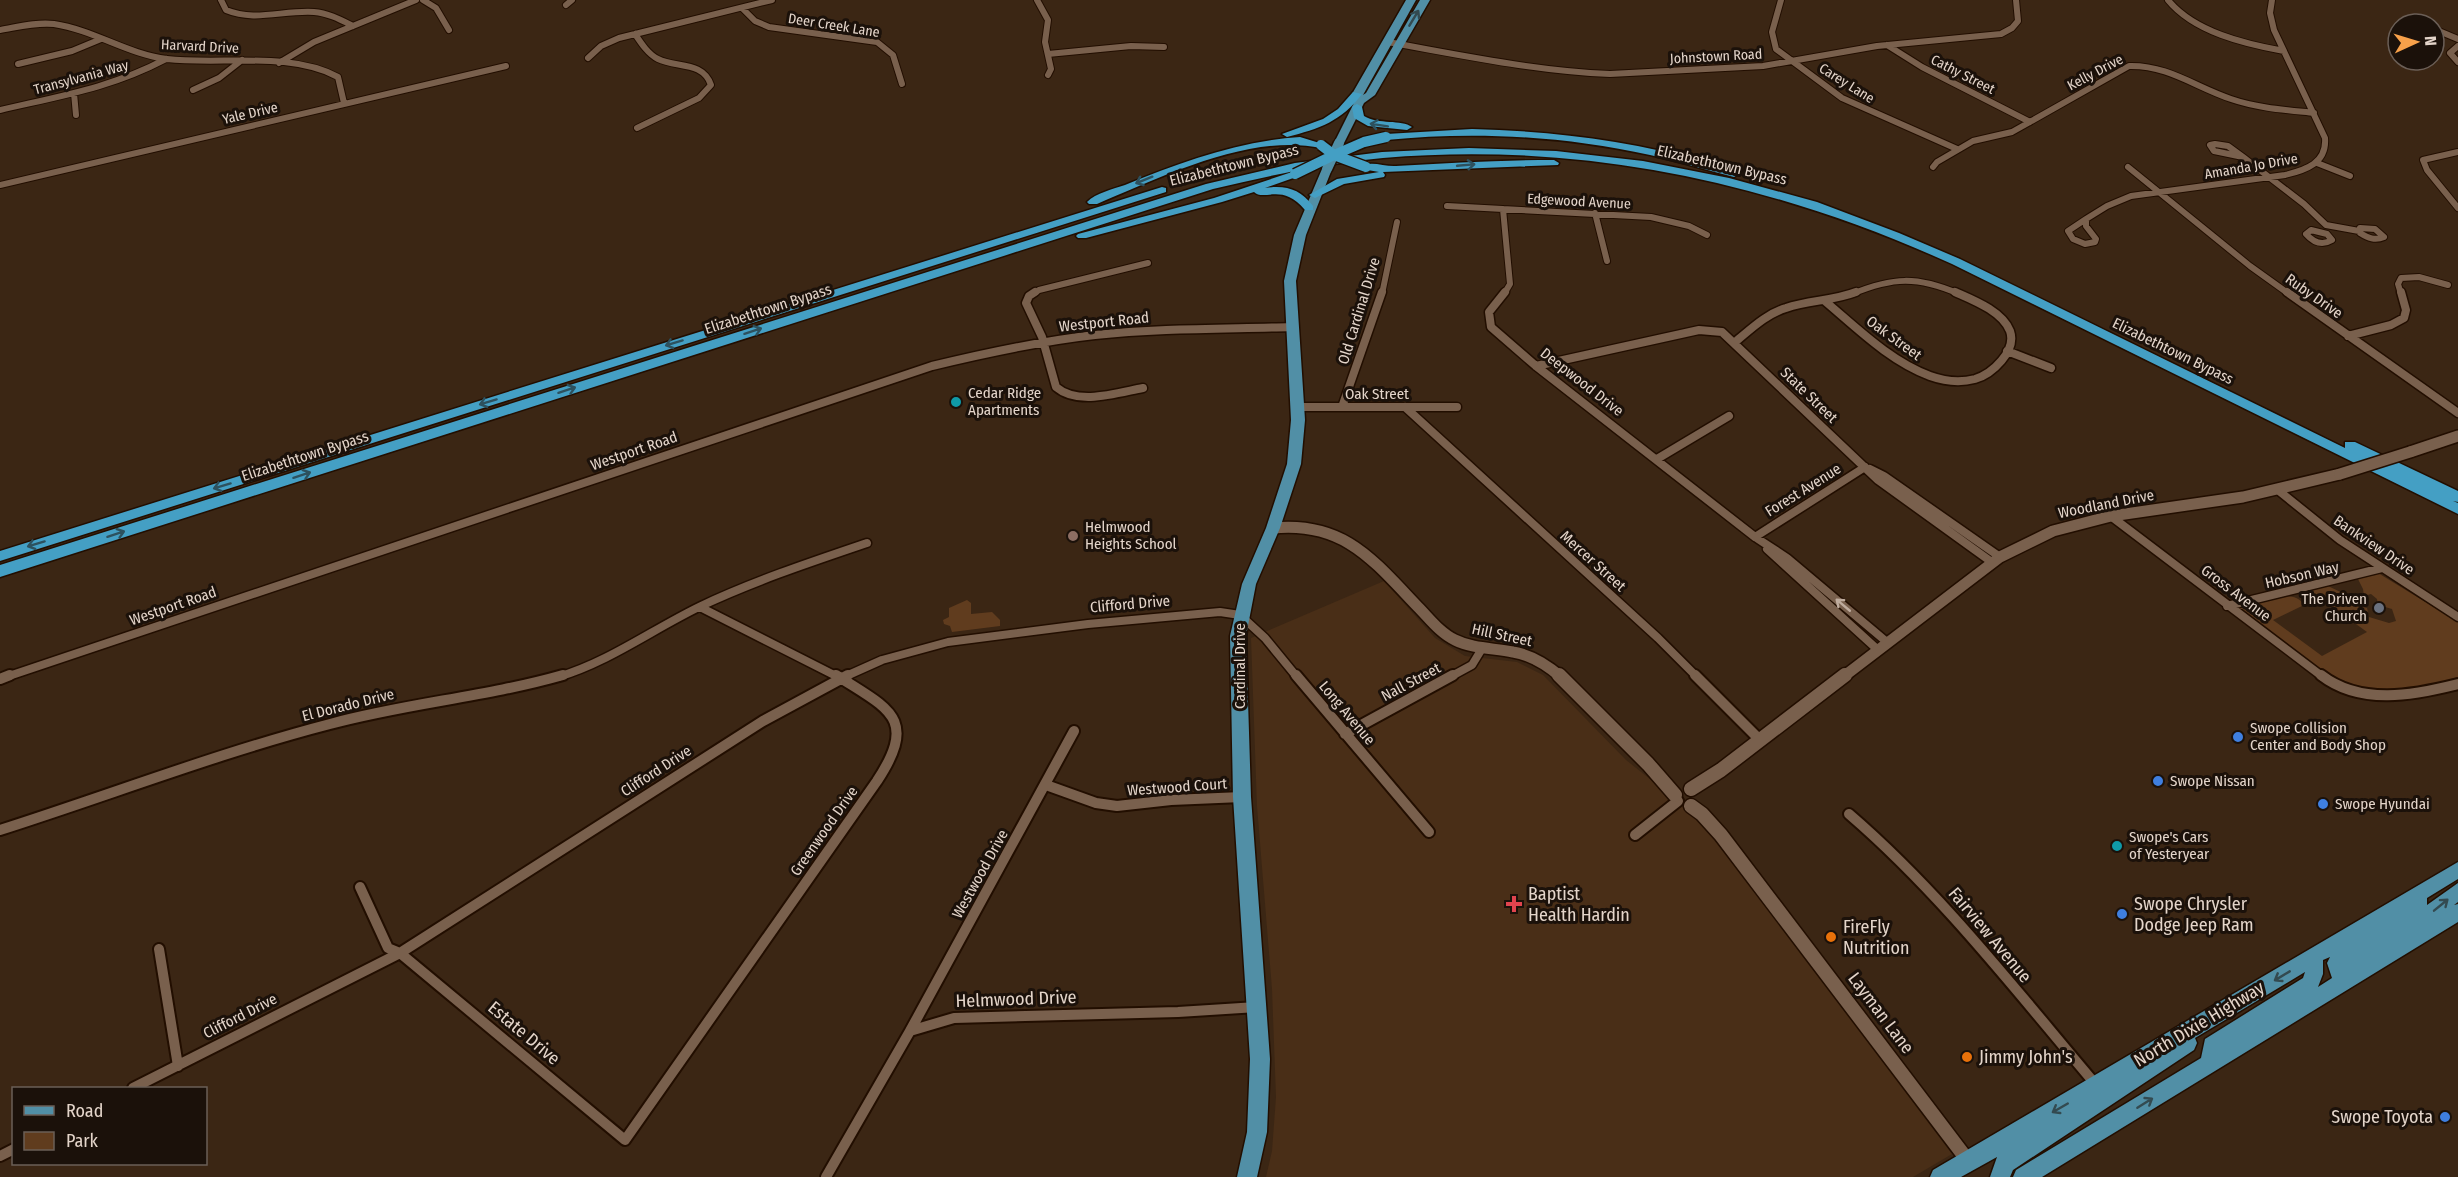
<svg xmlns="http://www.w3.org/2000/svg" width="2458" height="1177" viewBox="0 0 2458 1177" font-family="'Fira Sans Condensed',sans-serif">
  <rect width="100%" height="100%" fill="#3b2614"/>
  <path fill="#492e17" d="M1384 581 1435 638 1465 656 1517 662 1543 675 1626 760 1699 818 1952 1154 1913 1177H1266L1272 1151 1276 1097 1272 989 1257 806 1251 638Z"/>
  <path fill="#603c1e" d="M2378 573 2458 622V677C2435 684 2410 693 2386 692 2330 690 2281 641 2238 609L2237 606C2254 602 2294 586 2304 605L2273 620 2322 656 2367 632 2320 598 2311 601 2303 592 2328 586 2353 598 2351 600 2358 606 2367 608 2369 617 2389 623 2396 621 2392 609 2378 605 2377 599 2371 594 2364 596 2363 589 2358 579Z
    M967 600 971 603V614L992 612 1000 620V626L952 632 950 626 944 624 943 620 949 617V608Z"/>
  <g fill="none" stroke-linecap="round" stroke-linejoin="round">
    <defs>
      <path id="minor-far2" d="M221 0 226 10C255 22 283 10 314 12 328 13 341 20 353 26
        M423 0 436 8 449 30
        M1037 0 1048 20 1045 42 1051 69 1048 75
        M1781 0 1772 32 1776 49 1842 98 1957 149
        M2168 0C2194 32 2245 44 2284 51
        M566 5 572 0
        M742 8 755 21 769 27 877 42 893 55 902 84
        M2415 22 2421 24
        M2434 29 2458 39
        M0 30C18 27 36 22 54 24 94 30 127 54 167 59 220 65 290 51 338 77L344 103
        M635 34C641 43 648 54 658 59 676 68 703 61 711 85L699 98 637 128
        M1387 42C1461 55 1535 71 1610 74L1763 66 1877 46 2001 34 2012 28 2018 21 2016 0
        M1887 45 1922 67 2030 122
        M2458 46 2450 53 2458 62
        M1048 54 1131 46 1164 47
        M588 58 601 46 619 38 772 0
        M279 63 314 42 416 0
        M18 64 72 51 101 39
        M193 90 219 78 242 60
        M74 93 76 115
        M0 110C60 96 111 88 166 59
        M2215 144 2228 146 2243 157 2214 151 2210 145Z
        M2458 152 2423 160 2427 170 2458 208
        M2243 157 2304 204 2326 225 2359 231
        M2317 163 2350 176
        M1933 167 1937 162 1973 141 2012 132 2129 66C2168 65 2195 87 2231 99 2257 108 2286 110 2314 113
        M2128 167 2250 266 2289 294
        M0 185 506 66
        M1447 206 1651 217 1689 226 1707 235
        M1503 209 1510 284 1504 294
        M1595 213 1607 261
        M2086 219V226L2096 239 2095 242 2085 244 2073 239 2068 231Z
        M2086 219 2107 206 2131 196 2285 175C2306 170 2327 163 2325 138L2274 30 2270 13 2272 0
        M2360 228 2375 229 2384 237C2375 241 2368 238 2360 233Z
        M2311 230 2327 234 2332 240C2322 246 2313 242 2306 234Z
        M1033 294 1039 290 1148 263
        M1382 294 1397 222
        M1852 294C1893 277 1917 276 1959 294
        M2401 294 2398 284 2401 278 2419 277 2448 285"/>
      <path id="minor-far1" d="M1035 292 1029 296 1026 303 1042 337 1056 387C1078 406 1117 393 1143 388
        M1505 292 1489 312 1491 327 1536 366 1755 537 1787 558 1888 643
        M2287 292 2458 413
        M1826 302C1858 329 1890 361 1930 376 1944 381 1960 383 1975 379 1992 374 2017 351 2010 331 2002 311 1973 300 1955 292
        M2348 336 2391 325 2404 318 2406 310 2401 292
        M1735 342C1751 329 1766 314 1786 308 1809 300 1833 301 1856 292
        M2007 351 2051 368
        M1536 366 1699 330 1722 332 1878 480 1993 563
        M1297 407H1457
        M1342 407 1382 292
        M1405 407 1658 638 1697 677
        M1657 459 1729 416
        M1870 469 1884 476 2000 557
        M2279 491 2340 540 2458 617
        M2112 517 2323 677
        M1755 537 1865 467
        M1767 549 1878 650
        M2227 606 2382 568
        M700 607 838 677
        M6 677 932 366C986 353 1040 341 1095 335 1160 328 1226 329 1292 327
        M558 677C609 662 653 629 701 606 754 581 811 562 867 543
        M844 677 882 660 948 642 1088 624 1220 612 1240 615 1265 638 1297 677
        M1450 677 1472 665 1483 647"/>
      <path id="minor" d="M1296 675 1429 832
        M1695 675 1759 739
        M2321 675C2361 706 2414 695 2458 684
        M0 679 10 675
        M1345 734 1453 675
        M1046 785 1096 803 1117 806 1171 800 1242 797
        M1849 814C1942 894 2017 992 2097 1086
        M0 830C110 795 218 753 330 724 407 703 486 697 563 675
        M1635 835 1678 801
        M360 887 388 948 400 953 625 1140 877 781C919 717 888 709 836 675
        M159 949 178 1066
        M910 1031 1074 731
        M133 1088 400 953 763 721 848 675
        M0 1156 14 1149
        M826 1177 910 1031 954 1018 1178 1012 1257 1007"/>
      <path id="tertiary-far1" d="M2410 452 2458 436
        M1273 528C1344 521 1373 560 1418 607 1429 618 1440 633 1455 640 1473 649 1494 648 1513 652 1532 655 1547 665 1561 677
        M1843 677 2000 557 2053 531 2111 516 2243 497 2340 474"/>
      <path id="tertiary" d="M1559 675 1648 764 1675 795
        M1691 789 1721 770 1845 675
        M1691 806 1702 814 1721 835 1969 1162"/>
      <path id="primary" d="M1406 0H1416L1363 95 1366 93 1420 0H1430L1375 95 1364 103 1344 143 1339 146 1335 145 1334 143 1355 101 1352 94Z
        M1327 166 1332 169 1306 235 1296 281 1305 420 1301 464 1280 528 1256 584 1246 636 1251 797 1270 1059 1267 1132 1257 1177H1237L1247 1132 1250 1059 1233 797 1230 636 1242 584 1266 528 1287 464 1291 420 1284 281 1294 235 1322 169Z
        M2458 862V879L2427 898V905L2458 883V902L2454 905 2458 904V922L2042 1177H2013L2016 1170 2201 1058 2205 1039 2303 978 2305 972 2195 1038 2197 1043 2194 1050 2013 1170 2010 1177H1990L1997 1157 1961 1177H1930L1933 1170ZM2330 957 2327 963 2332 978 2318 987 2323 974V960Z"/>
      <path id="trunk" d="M1353 92 1362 94C1342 121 1319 129 1287 137L1282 134 1323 119 1338 109Z
        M1357 104 1362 107 1364 116C1379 125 1401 119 1412 127L1407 130 1368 126 1354 118 1352 107Z
        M1472 129C1550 131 1629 140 1705 162 1716 165 1731 167 1739 174L1734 177C1706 170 1678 161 1650 155 1562 136 1475 131 1386 140L1381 137 1386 134Z
        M1300 137 1326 145 1321 148C1250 133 1162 177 1097 204H1089L1087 202C1096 193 1113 189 1125 185 1181 162 1239 141 1300 137Z
        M1469 148 1556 151 1643 161 1729 178 1817 202 1899 233 1960 259 2345 448V442H2355L2458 491V502L2453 501 2458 503V514L1952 264C1771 182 1582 141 1383 158 1325 163 1269 176 1213 189L0 577V565L1206 184 1295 163 1382 152Z
        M1554 160 1559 163 1558 165 1383 172 1385 175 1384 177 1344 184 1315 198 1309 195 1337 179 1379 172 1362 169 1361 167C1369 160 1385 167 1396 166 1449 163 1501 160 1554 160Z
        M1295 171 1300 174 1299 176 1265 188C1286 185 1300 189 1313 206V210H1305C1282 182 1264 202 1254 192L1222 202 1086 238H1078L1076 236 1078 234 1214 198Z
        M1162 187 1166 188V192L0 561V551Z"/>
    </defs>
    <use href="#minor-far2" stroke="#220e00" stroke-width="8"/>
    <use href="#minor-far1" stroke="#220e00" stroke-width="11"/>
    <use href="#minor" stroke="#220e00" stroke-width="14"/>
    <use href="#tertiary-far1" stroke="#220e00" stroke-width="14"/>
    <use href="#tertiary" stroke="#220e00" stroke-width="17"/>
    <use href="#primary" stroke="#220e00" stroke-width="3"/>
    <use href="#trunk" stroke="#220e00" stroke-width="3"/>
    <use href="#minor-far2" stroke="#79604d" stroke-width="6"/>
    <use href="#minor-far1" stroke="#79604d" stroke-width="8"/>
    <use href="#minor" stroke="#79604d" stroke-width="10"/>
    <use href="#tertiary-far1" stroke="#79604d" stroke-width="11"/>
    <use href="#tertiary" stroke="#79604d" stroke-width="14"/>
    <use href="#primary" fill="#518fa6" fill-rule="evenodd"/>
    <use href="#trunk" fill="#449fc4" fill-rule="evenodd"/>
    <defs>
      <path id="tertiary-bridge" d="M2340 474 2410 452"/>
      <path id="primary-bridge" d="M1327 169 1339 143"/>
      <path id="trunk-bridge" d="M1334 155 1364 142 1386 137
        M1334 155 1366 167
        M1295 174 1334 155 1321 145"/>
    </defs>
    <use href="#tertiary-bridge" stroke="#220e00" stroke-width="14" stroke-linecap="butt"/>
    <use href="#primary-bridge" stroke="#220e00" stroke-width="13" stroke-linecap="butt"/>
    <use href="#trunk-bridge" stroke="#220e00" stroke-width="13" stroke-linecap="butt"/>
    <use href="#tertiary-bridge" stroke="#79604d" stroke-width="11"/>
    <use href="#primary-bridge" stroke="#518fa6" stroke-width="10"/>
    <use href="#trunk-bridge" stroke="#449fc4" stroke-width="10"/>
  </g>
  <defs><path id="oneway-shaft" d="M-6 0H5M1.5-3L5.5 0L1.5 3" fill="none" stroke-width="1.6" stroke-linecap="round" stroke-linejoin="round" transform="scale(1.5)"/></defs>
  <g stroke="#334a50">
    <use href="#oneway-shaft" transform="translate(1414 18) rotate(-59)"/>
    <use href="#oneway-shaft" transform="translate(2441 905) rotate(-39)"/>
    <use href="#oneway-shaft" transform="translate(2282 976) rotate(149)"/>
    <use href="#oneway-shaft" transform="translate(2145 1103) rotate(-32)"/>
    <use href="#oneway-shaft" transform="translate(2060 1108) rotate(150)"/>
  </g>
  <g stroke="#2d515e">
    <use href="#oneway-shaft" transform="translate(1379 125) rotate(-171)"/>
    <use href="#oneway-shaft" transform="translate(1466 165) rotate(-5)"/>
    <use href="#oneway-shaft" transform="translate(1144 180) rotate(158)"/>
    <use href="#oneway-shaft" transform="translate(753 331) rotate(-18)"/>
    <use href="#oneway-shaft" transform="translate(674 343) rotate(163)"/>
    <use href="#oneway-shaft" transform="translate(567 390) rotate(-18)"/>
    <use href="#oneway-shaft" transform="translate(488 402) rotate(163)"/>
    <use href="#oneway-shaft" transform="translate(302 475) rotate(-18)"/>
    <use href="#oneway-shaft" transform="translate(222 486) rotate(163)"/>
    <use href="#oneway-shaft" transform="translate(116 534) rotate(-18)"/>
    <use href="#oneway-shaft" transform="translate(36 544) rotate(163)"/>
  </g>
  <use stroke="#bfac9e" href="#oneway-shaft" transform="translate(1843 605) rotate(-140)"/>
  <g fill="#0f9aa8" stroke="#1b110a" stroke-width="2">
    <circle cx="956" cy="402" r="6"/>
    <circle cx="2117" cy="846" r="6"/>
  </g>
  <circle fill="#8d6e63" stroke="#1b110a" stroke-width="2" cx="1073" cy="536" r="6"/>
  <circle fill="#6b7280" stroke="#1b110a" stroke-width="2" cx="2379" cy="608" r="6"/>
  <g fill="#3f7fe0" stroke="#1b110a" stroke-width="2">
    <circle cx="2238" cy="737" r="6"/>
    <circle cx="2158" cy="781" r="6"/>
    <circle cx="2323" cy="804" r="6"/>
    <circle cx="2122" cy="914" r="6"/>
    <circle cx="2445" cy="1117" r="6"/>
  </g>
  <path fill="#e0444e" stroke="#1b110a" stroke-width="2" d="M1511 895h6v6h6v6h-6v6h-6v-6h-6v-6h6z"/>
  <g fill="#e8710a" stroke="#1b110a" stroke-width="2">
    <circle cx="1831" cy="937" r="6"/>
    <circle cx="1967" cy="1057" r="6"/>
  </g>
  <g text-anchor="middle" stroke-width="6" stroke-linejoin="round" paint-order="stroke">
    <g font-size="14" fill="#e4d5ca" stroke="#1b110a">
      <text transform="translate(834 25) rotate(9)" y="5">Deer Creek Lane</text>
      <text transform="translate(200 46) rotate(3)" y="5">Harvard Drive</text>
      <text transform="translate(1716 56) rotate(-3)" y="5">Johnstown Road</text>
      <text transform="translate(2095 72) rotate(-28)" y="5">Kelly Drive</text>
      <text transform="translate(1963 74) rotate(27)" y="5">Cathy Street</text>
      <text transform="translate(81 77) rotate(-15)" y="5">Transylvania Way</text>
      <text transform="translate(1847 83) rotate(32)" y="5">Carey Lane</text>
      <text transform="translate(250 113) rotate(-13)" y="5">Yale Drive</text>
      <text transform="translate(2251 166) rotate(-10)" y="5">Amanda Jo Drive</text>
      <text transform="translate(1579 201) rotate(3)" y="5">Edgewood Avenue</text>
    </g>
    <g font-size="15" fill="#e4d5ca" stroke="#1b110a">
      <text transform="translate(1234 165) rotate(-14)" y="5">Elizabethtown Bypass</text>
      <text transform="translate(1722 165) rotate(13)" y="5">Elizabethtown Bypass</text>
      <text transform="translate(2314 296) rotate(35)" y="5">Ruby Drive</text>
      <text transform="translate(768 309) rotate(-18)" y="5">Elizabethtown Bypass</text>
      <text transform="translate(1359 311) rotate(-73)" y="5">Old Cardinal Drive</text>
      <text transform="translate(1104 322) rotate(-6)" y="5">Westport Road</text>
      <text transform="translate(1894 338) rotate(36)" y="5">Oak Street</text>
      <text transform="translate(2173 351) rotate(26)" y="5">Elizabethtown Bypass</text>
      <text transform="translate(1582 382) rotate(38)" y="5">Deepwood Drive</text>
      <text x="1377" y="399">Oak Street</text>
      <text transform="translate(1809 395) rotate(44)" y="5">State Street</text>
      <text transform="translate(634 451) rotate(-19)" y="5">Westport Road</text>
      <text transform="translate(305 456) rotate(-18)" y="5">Elizabethtown Bypass</text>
      <text transform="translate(1803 490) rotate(-32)" y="5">Forest Avenue</text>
      <text transform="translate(2106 504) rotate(-11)" y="5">Woodland Drive</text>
      <text transform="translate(2374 545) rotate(34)" y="5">Bankview Drive</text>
      <text transform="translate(1593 561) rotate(42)" y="5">Mercer Street</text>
      <text transform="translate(2302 575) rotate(-13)" y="5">Hobson Way</text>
      <text transform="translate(2236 593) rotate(37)" y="5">Gross Avenue</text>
      <text transform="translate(1130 604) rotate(-5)" y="5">Clifford Drive</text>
      <text transform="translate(173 606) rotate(-19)" y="5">Westport Road</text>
      <text transform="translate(1502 635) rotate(12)" y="5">Hill Street</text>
      <text transform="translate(1240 666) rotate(-90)" y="5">Cardinal Drive</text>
      <text transform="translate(1411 682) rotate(-28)" y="5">Nall Street</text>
      <text transform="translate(348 705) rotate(-14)" y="5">El Dorado Drive</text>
      <text transform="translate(1347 713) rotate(50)" y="5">Long Avenue</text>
      <text transform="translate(656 771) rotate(-33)" y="5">Clifford Drive</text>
      <text transform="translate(1177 787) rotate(-4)" y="5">Westwood Court</text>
      <text transform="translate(824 831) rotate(-55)" y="5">Greenwood Drive</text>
      <text transform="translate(980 874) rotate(-61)" y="5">Westwood Drive</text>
      <text transform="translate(240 1016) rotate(-27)" y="5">Clifford Drive</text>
    </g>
    <g font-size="15" fill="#e4d5ca" stroke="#1b110a" text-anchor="start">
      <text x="968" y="398">Cedar Ridge<tspan x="968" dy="17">Apartments</tspan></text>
      <text x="1085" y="532">Helmwood<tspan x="1085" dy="17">Heights School</tspan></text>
      <text x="2367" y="604" text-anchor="end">The Driven<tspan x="2367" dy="17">Church</tspan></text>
      <text x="2250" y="733">Swope Collision<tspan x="2250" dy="17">Center and Body Shop</tspan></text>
      <text x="2170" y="786">Swope Nissan</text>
      <text x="2335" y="809">Swope Hyundai</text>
      <text x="2129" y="842">Swope's Cars<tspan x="2129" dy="17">of Yesteryear</tspan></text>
    </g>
    <g font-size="18" fill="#e4d5ca" stroke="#1b110a" text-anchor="start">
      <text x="1528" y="900">Baptist<tspan x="1528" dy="21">Health Hardin</tspan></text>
      <text x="2134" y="910">Swope Chrysler<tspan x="2134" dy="21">Dodge Jeep Ram</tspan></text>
      <text x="1843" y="933">FireFly<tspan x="1843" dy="21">Nutrition</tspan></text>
      <text x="1979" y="1063">Jimmy John's</text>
      <text x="2433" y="1123" text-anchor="end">Swope Toyota</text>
    </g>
    <g font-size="18" fill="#e4d5ca" stroke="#1b110a">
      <text transform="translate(1990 935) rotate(50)" y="6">Fairview Avenue</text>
      <text transform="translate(1016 999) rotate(-2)" y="6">Helmwood Drive</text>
      <text transform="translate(1881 1013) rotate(53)" y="6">Layman Lane</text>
      <text transform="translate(2199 1024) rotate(-31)" y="6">North Dixie Highway</text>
      <text transform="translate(524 1033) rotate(40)" y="6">Estate Drive</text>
    </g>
  </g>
  <rect x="12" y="1087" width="195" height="78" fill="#1b110a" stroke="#6b5f57" stroke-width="1.5"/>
  <rect x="24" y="1106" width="30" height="9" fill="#518fa6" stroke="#6b5f57" stroke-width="1.5"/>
  <text x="66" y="1117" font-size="18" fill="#e4d5ca">Road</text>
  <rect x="24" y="1132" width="30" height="18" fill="#603c1e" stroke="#6b5f57" stroke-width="1.5"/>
  <text x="66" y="1147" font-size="18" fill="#e4d5ca">Park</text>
  <g transform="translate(2416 42) rotate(86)"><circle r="28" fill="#1b110a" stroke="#6b5f57" stroke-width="1.5"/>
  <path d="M0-4.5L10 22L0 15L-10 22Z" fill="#f8a14a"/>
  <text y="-9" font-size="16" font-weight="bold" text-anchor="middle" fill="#e4d5ca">N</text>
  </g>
</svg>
